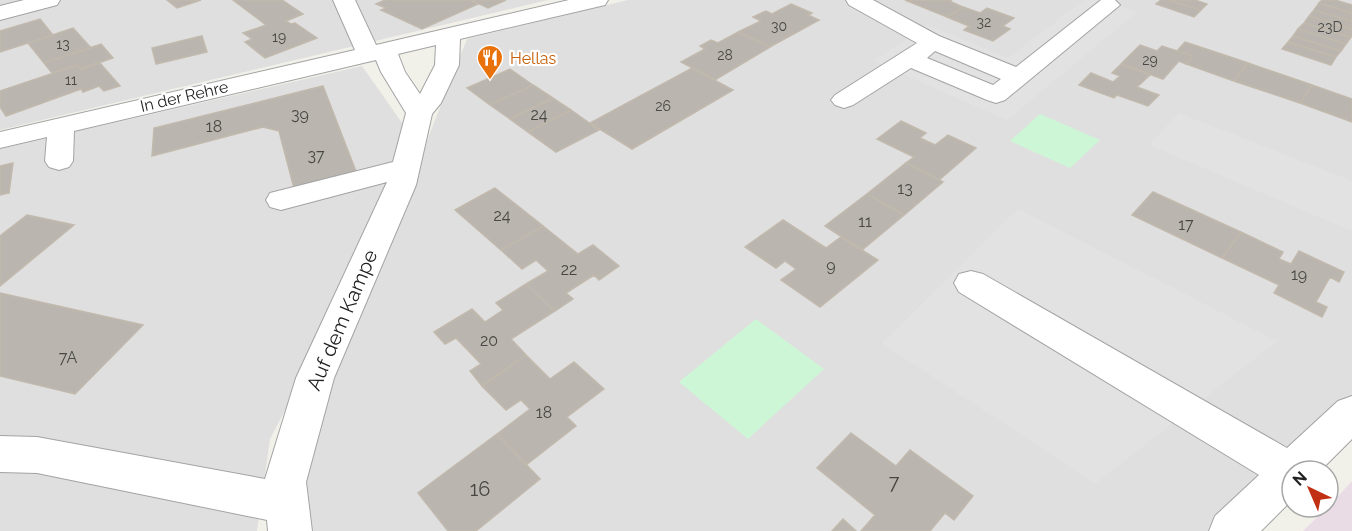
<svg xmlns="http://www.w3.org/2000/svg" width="1352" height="531" viewBox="0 0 1352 531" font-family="Raleway,sans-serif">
  <rect width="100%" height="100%" fill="#f1f0e9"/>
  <path fill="#e0dfdf" d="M0 0H548L0 130Z
    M628 0H1352V439L1292 471 1239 531H300L293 481 467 39Z
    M362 66 405 127 385 219 270 439 257 531H0V149Z"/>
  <path fill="#e9dce5" d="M1352 481V531H1303L1328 507Z"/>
  <path fill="#ccf6d6" d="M1040 114 1100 140 1070 168 1010 141Z
    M756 319 824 369 748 439 679 382Z"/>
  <path fill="#e2e2e2" d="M1084 0H1102L1137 12 1007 120 873 61 927 25 1008 58Z
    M1179 113 1352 181V231L1149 145Z
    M1018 209 1277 341 1095 484 882 343Z"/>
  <path fill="#bab6af" stroke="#c2b9ad" stroke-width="1.5" d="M167 0H201L177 8Z
    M233 0H282L303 14 286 21 291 24 295 23 317 38 265 58 245 42 252 39 243 33 266 25Z
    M385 0H470L478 4 422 29 381 10 386 8 376 4Z
    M471 0H506L488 8Z
    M905 0H952L949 1 963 7 947 17Z
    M1161 0H1168L1201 10 1194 17 1156 4Z
    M1168 0H1195L1207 4 1201 10Z
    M1322 0H1335L1352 5V13L1319 3Z
    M1319 3 1352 13V21L1314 10Z
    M791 4 812 13 808 15 819 20 770 47 738 32 761 21 753 17 766 11 772 14Z
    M963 7 980 13 987 8 1014 18 1003 26 1010 29 993 41 964 30 969 26 947 17Z
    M1314 10 1352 21V29L1309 16Z
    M1309 16 1352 29V35L1351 37 1304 23Z
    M40 19 53 35 0 52V31Z
    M1304 23 1351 37 1346 44 1298 29Z
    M73 28 91 48 44 63 28 43Z
    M1298 29 1346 44 1341 51 1293 36Z
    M738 32 770 47 715 80 681 62 705 49 700 46 711 40 718 43Z
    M202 36 207 52 156 64 152 48Z
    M1293 36 1341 51 1336 57 1288 42Z
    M1185 42 1248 63 1234 81 1186 64 1193 56 1177 51Z
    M1288 42 1336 57 1331 65 1282 49Z
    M101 44 113 58 81 69 78 65 52 73 44 63Z
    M1140 45 1157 51 1162 46 1193 56 1186 64 1179 61 1163 79 1121 64Z
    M99 62 120 86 104 91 99 86 83 92 81 89 6 116 0 107V91L78 65 81 69Z
    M1248 63 1312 85 1300 103 1234 81Z
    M1121 64 1150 75 1137 87 1159 95 1148 106 1117 95 1114 98 1079 85 1091 73 1113 82 1120 76 1112 73Z
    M692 68 733 90 632 149 590 123Z
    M510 69 533 85 490 105 467 88Z
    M533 85 553 98 510 119 490 105Z
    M1312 85 1352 99V122L1300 103Z
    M323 86 357 174 295 192 279 131 263 127 152 156 154 128Z
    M553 98 571 110 528 132 510 119Z
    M571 110 599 130 556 152 528 132Z
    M901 121 926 133 920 138 935 145 948 135 976 148 939 180 906 163 914 157 877 139Z
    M13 163 9 193 0 195V166Z
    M906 163 943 182 904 215 867 194Z
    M495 188 543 226 501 250 455 210Z
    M1153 192 1241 232 1222 258 1132 215Z
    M867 194 904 215 862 250 825 226Z
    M27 215 74 225 0 286V236Z
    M783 220 826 248 841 237 878 260 820 307 781 280 796 269 785 261 776 268 745 247Z
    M543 226 578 254 593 245 619 266 599 280 594 275 566 293 573 299 555 311 526 284 548 271 536 260 522 269 501 250Z
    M1241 232 1283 252 1279 259 1291 264 1299 251 1344 272 1339 282 1330 277 1316 302 1327 307 1322 317 1274 293 1279 285 1222 258Z
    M526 284 555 311 511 339 526 355 482 386 470 371 481 364 456 338 445 344 434 332 472 309 485 322 503 310 496 303Z
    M0 293 143 325 75 394 0 376Z
    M526 355 550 379 574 362 604 389 567 417 576 426 526 465 497 434 530 409 521 400 506 410 482 386Z
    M851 433 896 466 910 450 973 496 954 520 945 513 930 531H861L875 515 817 468Z
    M497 434 540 479 476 531H448L418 493Z
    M843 519 856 531H832Z"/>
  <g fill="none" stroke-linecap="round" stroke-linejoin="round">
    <defs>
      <path id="minor" d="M24 0H60L57 5 0 20V6Z
        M333 0H355L376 45 569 0H608L605 5 460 39 459 65 441 103 432 114 416 185 334 378 306 482 312 531H268L267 520 37 473 0 472V436L37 437 265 479 296 378 387 182 281 210 270 207 266 200 270 193 393 162 406 113 381 72 376 60 74 131 73 161 69 167 59 170 49 167 45 161 47 137 0 148V132L355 50ZM436 45 435 65 420 94 405 72 398 54Z
        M846 0H873L939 36 1016 67 1101 0H1115L1120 5 1005 100 996 103 987 100 911 68 853 105 844 108 835 105 831 100 835 95 917 43 849 5ZM935 51 1001 79 993 85 927 58Z
        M971 271 983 274 1287 448 1338 401 1352 396V439L1320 471H1292V500L1261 531H1209L1215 516 1259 475 959 292 954 283 959 274Z"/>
    </defs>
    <use href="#minor" stroke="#a3a3a3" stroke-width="2"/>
    <use href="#minor" fill="#fff" fill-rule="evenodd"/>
  </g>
  <defs>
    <symbol id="restaurant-pin" viewBox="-11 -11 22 30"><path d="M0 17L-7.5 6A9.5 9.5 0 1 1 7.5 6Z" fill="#e8710a" stroke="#fff"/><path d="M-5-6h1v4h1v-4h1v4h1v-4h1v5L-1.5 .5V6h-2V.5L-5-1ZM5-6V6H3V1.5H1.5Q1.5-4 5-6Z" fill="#fff"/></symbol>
  </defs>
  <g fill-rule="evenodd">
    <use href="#restaurant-pin" x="475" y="43" width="30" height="40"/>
  </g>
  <g text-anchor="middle" stroke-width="4.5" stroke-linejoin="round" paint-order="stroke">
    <g font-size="14" fill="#484745">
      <text x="984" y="27">32</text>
      <text x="779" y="31">30</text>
      <text x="1330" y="32">23D</text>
      <text x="279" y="42">19</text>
      <text x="63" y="49">13</text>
      <text x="725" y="60">28</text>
      <text x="1150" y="65">29</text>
      <text x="71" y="85">11</text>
      <text x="663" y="111">26</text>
    </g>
    <g font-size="16" fill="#c56008" stroke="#fff" text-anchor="start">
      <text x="510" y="64">Hellas</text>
    </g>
    <g font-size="16" fill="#222" stroke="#fff">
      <text transform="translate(184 96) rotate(-13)" y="6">In der Rehre</text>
    </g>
    <g font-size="16" fill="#484745">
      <text x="300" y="120">39</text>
      <text x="539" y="120">24</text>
      <text x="214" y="132">18</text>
      <text x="316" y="161">37</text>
      <text x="905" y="194">13</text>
      <text x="502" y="221">24</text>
      <text x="865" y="227">11</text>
      <text x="1186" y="230">17</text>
      <text x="831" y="271">9</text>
      <text x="569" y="275">22</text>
      <text x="1299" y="280">19</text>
      <text x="489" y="346">20</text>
      <text x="68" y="363">7A</text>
      <text x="544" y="418">18</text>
    </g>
    <g font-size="20" fill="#222" stroke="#fff">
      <text transform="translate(342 320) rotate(-67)" y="7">Auf dem Kampe</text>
    </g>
    <g font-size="20" fill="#484745">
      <text x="894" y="489">7</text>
      <text x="480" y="496">16</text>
    </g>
  </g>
  <g transform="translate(1310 489) rotate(316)"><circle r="28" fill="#ffffff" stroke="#a7a7a7" stroke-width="1.5"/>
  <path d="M0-4.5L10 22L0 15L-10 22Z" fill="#c13012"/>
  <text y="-9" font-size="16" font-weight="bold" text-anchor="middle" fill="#222222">N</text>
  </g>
</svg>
